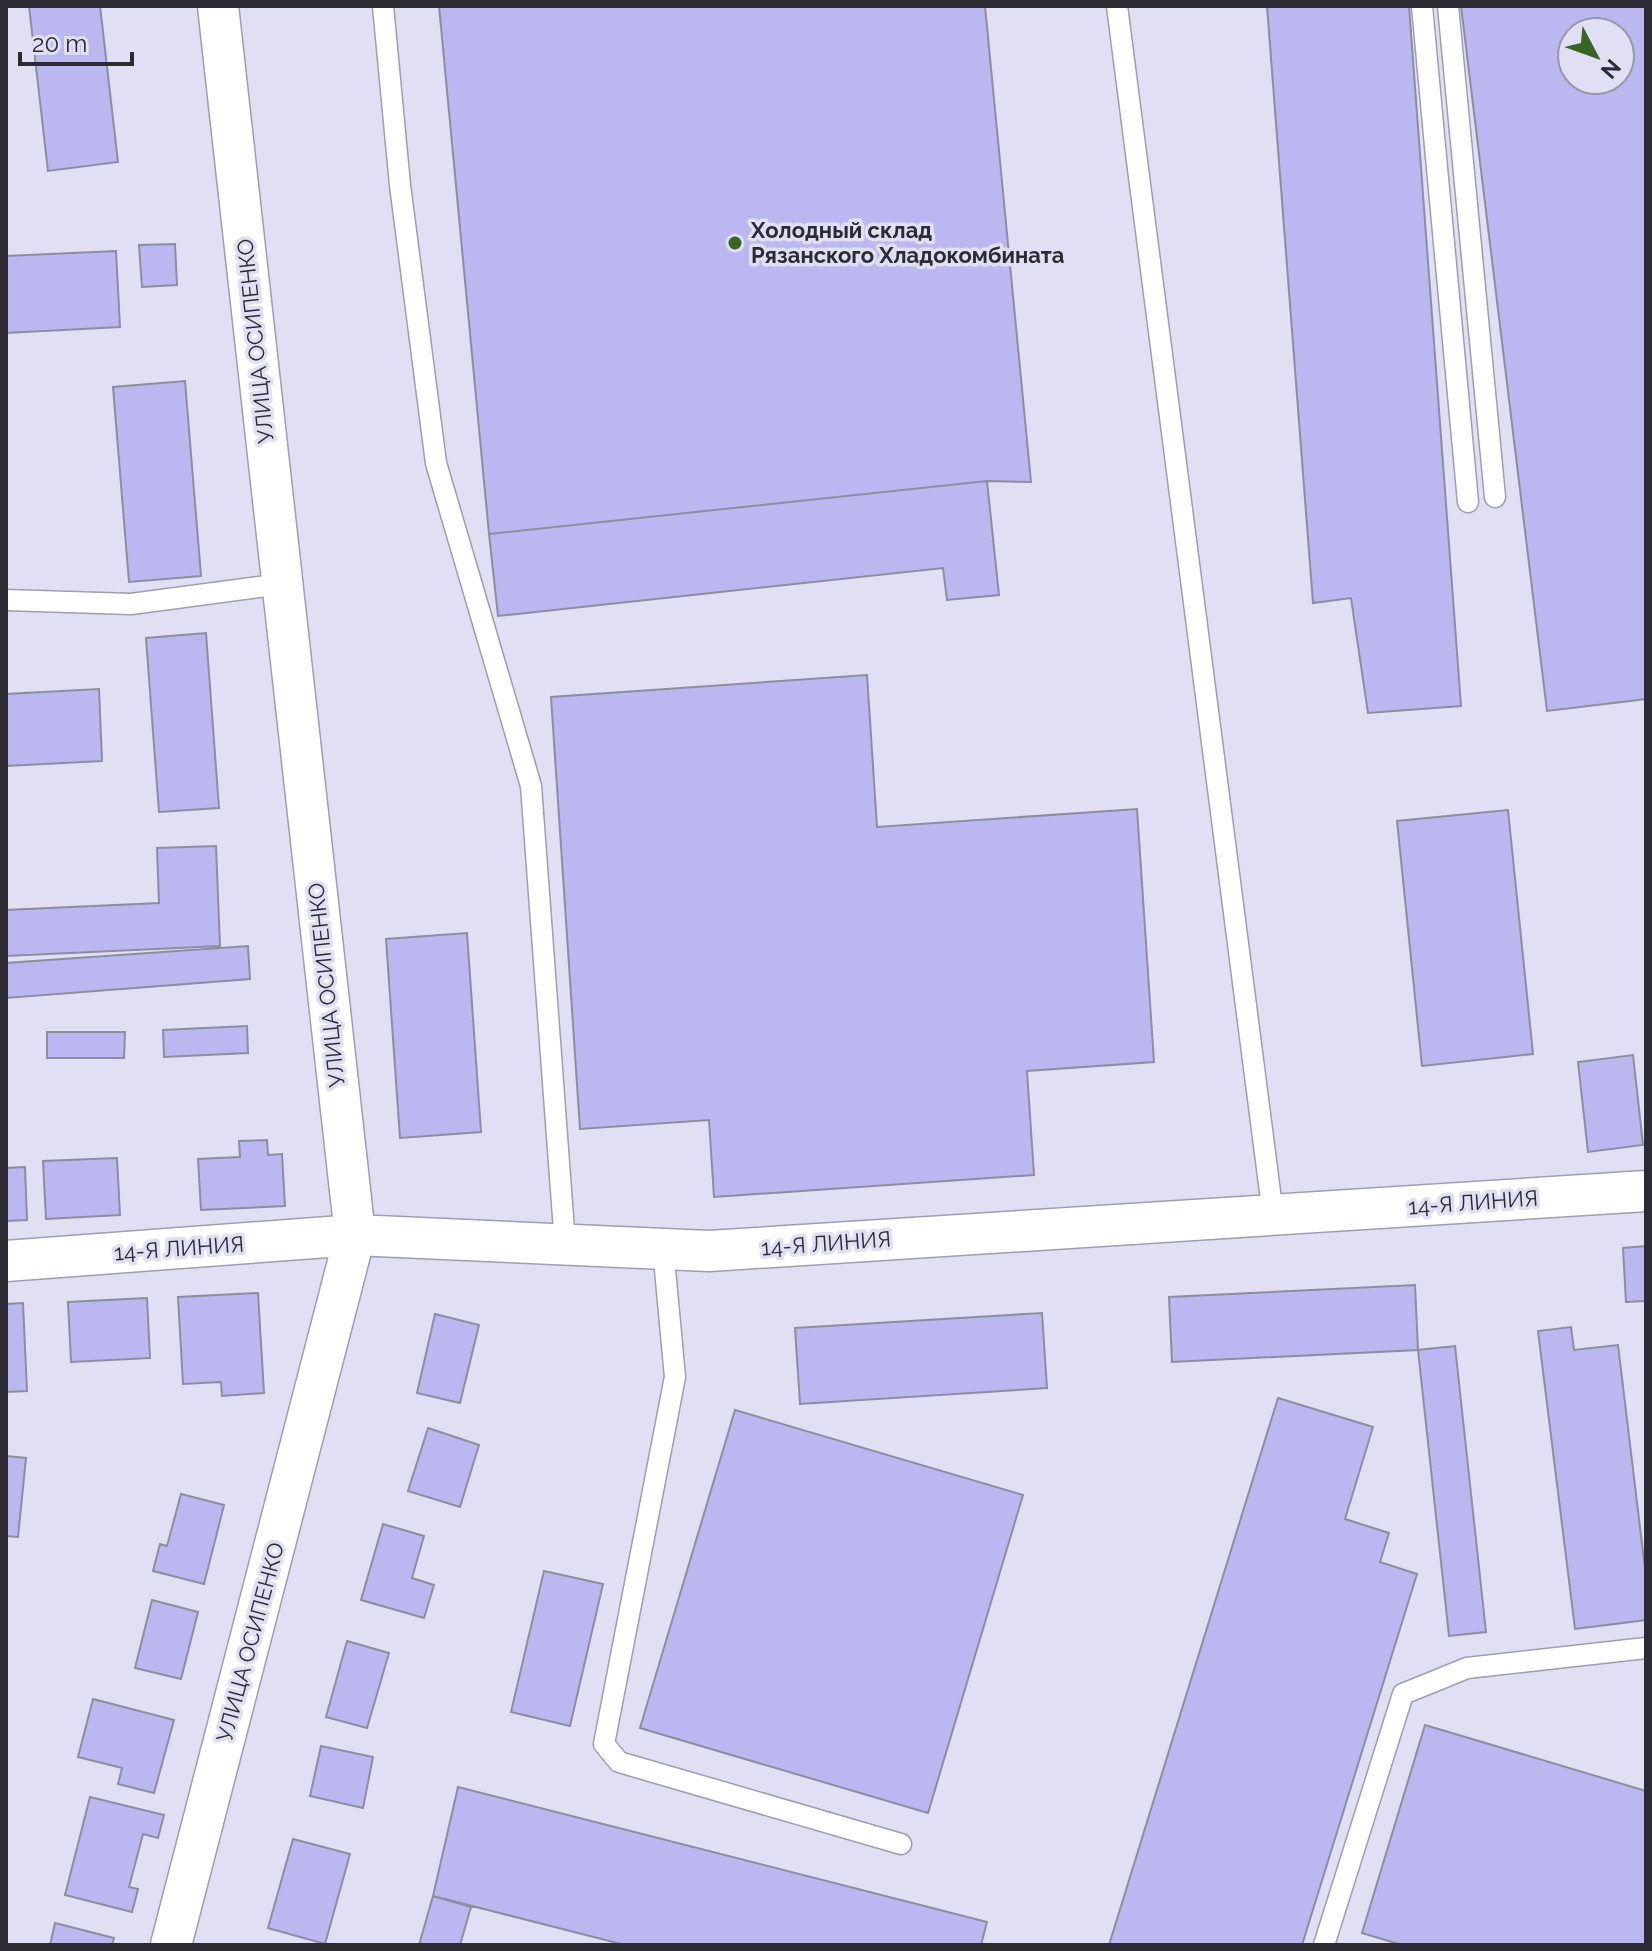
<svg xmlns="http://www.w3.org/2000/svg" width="1652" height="1951" viewBox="0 0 1652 1951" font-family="Raleway,sans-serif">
  <rect width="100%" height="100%" fill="#e0dff4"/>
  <path fill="#bbb7f1" stroke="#8d8da0" stroke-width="2" fill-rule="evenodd" d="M29 6H100L118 162 48 171Z
    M439 6H985L1031 482 987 481 489 534Z
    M1267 6H1409L1461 706 1368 713 1351 598 1313 603Z
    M1461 6H1646V699L1547 711ZM1572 32H1620V80H1572Z
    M175 244 177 285 142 287 139 245Z
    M116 251 120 327 6 333V256Z
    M185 381 201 576 129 582 113 387Z
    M987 481 999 595 947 600 943 568 498 616 489 534Z
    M206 633 219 808 159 812 146 638Z
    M867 675 877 827 1137 809 1154 1062 1027 1071 1034 1175 714 1197 709 1120 580 1129 551 697Z
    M99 689 102 761 6 766V694Z
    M1508 810 1533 1054 1422 1066 1397 821Z
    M216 846 220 946 6 956V910L159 903 157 848Z
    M467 933 481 1132 400 1138 386 939Z
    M248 946 250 979 6 998V963Z
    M247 1026 248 1053 164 1057 163 1030Z
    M47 1032H125L124 1058H47Z
    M1633 1055 1643 1145 1588 1152 1578 1062Z
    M267 1140 268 1155 282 1154 285 1206 201 1210 198 1159 240 1157 239 1141Z
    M117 1158 120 1215 46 1219 43 1161Z
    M25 1167 27 1220 6 1221V1168Z
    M1646 1246V1301L1626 1302 1623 1248Z
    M1415 1285 1418 1350 1172 1362 1169 1297Z
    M258 1293 264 1393 222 1396 221 1382 183 1384 178 1297Z
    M147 1298 150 1358 71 1362 68 1302Z
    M23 1303 27 1391 6 1392V1304Z
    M1042 1313 1047 1388 800 1404 795 1328Z
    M435 1314 479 1325 460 1403 417 1393Z
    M1571 1327 1574 1350 1618 1345 1646 1577V1620L1575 1629 1538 1331Z
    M1455 1346 1486 1632 1449 1636 1418 1350Z
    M1278 1398 1373 1427 1345 1519 1389 1533 1380 1562 1417 1574 1302 1945H1109Z
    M735 1410 1023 1495 928 1813 640 1728Z
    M428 1428 479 1445 460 1507 408 1491Z
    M6 1456 26 1458 18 1537 6 1536Z
    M181 1494 224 1505 204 1584 153 1571 160 1544 167 1546Z
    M383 1524 424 1536 412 1578 434 1585 424 1618 361 1600Z
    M544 1571 603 1584 570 1726 511 1712Z
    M152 1600 198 1612 181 1679 135 1668Z
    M347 1641 389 1653 367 1728 326 1717Z
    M93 1699 174 1720 154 1793 118 1784 122 1768 78 1757Z
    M1425 1725 1646 1791 1645 1945H1402L1362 1933Z
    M321 1746 373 1757 363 1808 310 1796Z
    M458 1787 987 1922 981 1945H625L433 1896Z
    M90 1797 164 1815 158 1838 143 1834 129 1887 138 1889 132 1912 65 1895Z
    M293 1839 350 1854 325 1944 268 1928Z
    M433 1896 471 1907 460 1945H419Z
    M55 1923 114 1938 112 1945H50Z"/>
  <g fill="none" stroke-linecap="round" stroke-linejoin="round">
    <defs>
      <path id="lane" d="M383 6 400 185 436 463 531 786 565 1244
        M1117 6 1273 1215
        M1422 6 1468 502
        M1448 6 1495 497
        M6 600 131 604 282 584
        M663 1248 675 1377 604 1744 619 1762 901 1844
        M1324 1945 1403 1694 1467 1668 1646 1648"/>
      <path id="street" d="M6 1261 355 1235 709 1251 1646 1191
        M171 1945 355 1235 218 6"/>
    </defs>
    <use href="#lane" stroke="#9e9db1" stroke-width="23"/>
    <use href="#street" stroke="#9e9db1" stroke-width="43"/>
    <use href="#lane" stroke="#fff" stroke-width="20"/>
    <use href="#street" stroke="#fff" stroke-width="40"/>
  </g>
  <circle fill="#376524" stroke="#e0dff4" stroke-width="3" cx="735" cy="243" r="8"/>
  <g text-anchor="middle" stroke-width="7" stroke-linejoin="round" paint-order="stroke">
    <g font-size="22" font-weight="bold" fill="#2c2b33" stroke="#e0dff4" text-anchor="start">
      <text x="751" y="238">Холодный склад<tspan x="751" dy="25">Рязанского Хладокомбината</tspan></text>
    </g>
    <g font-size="22" fill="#2c2b33" stroke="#e0dff4">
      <text transform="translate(255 341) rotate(-96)" y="8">УЛИЦА ОСИПЕНКО</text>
      <text transform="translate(326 985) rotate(-96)" y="8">УЛИЦА ОСИПЕНКО</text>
      <text transform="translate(1473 1202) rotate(-4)" y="8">14-Я ЛИНИЯ</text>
      <text transform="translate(826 1243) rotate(-4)" y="8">14-Я ЛИНИЯ</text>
      <text transform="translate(179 1248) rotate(-4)" y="8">14-Я ЛИНИЯ</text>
      <text transform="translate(250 1642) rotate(-75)" y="8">УЛИЦА ОСИПЕНКО</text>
    </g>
  </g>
  <rect width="1652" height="1951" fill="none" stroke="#2c2b33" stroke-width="16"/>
  <g transform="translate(1596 56) rotate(131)"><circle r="38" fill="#e0dff4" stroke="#9897a7" stroke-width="2"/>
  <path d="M0-6L14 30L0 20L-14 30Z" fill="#376524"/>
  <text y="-12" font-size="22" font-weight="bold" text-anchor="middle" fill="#2c2b33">N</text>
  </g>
  <path d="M20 52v12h112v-12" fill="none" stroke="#2c2b33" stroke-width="4"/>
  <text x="32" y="52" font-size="24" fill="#2c2b33" stroke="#e0dff4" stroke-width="6" paint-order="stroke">20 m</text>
</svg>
